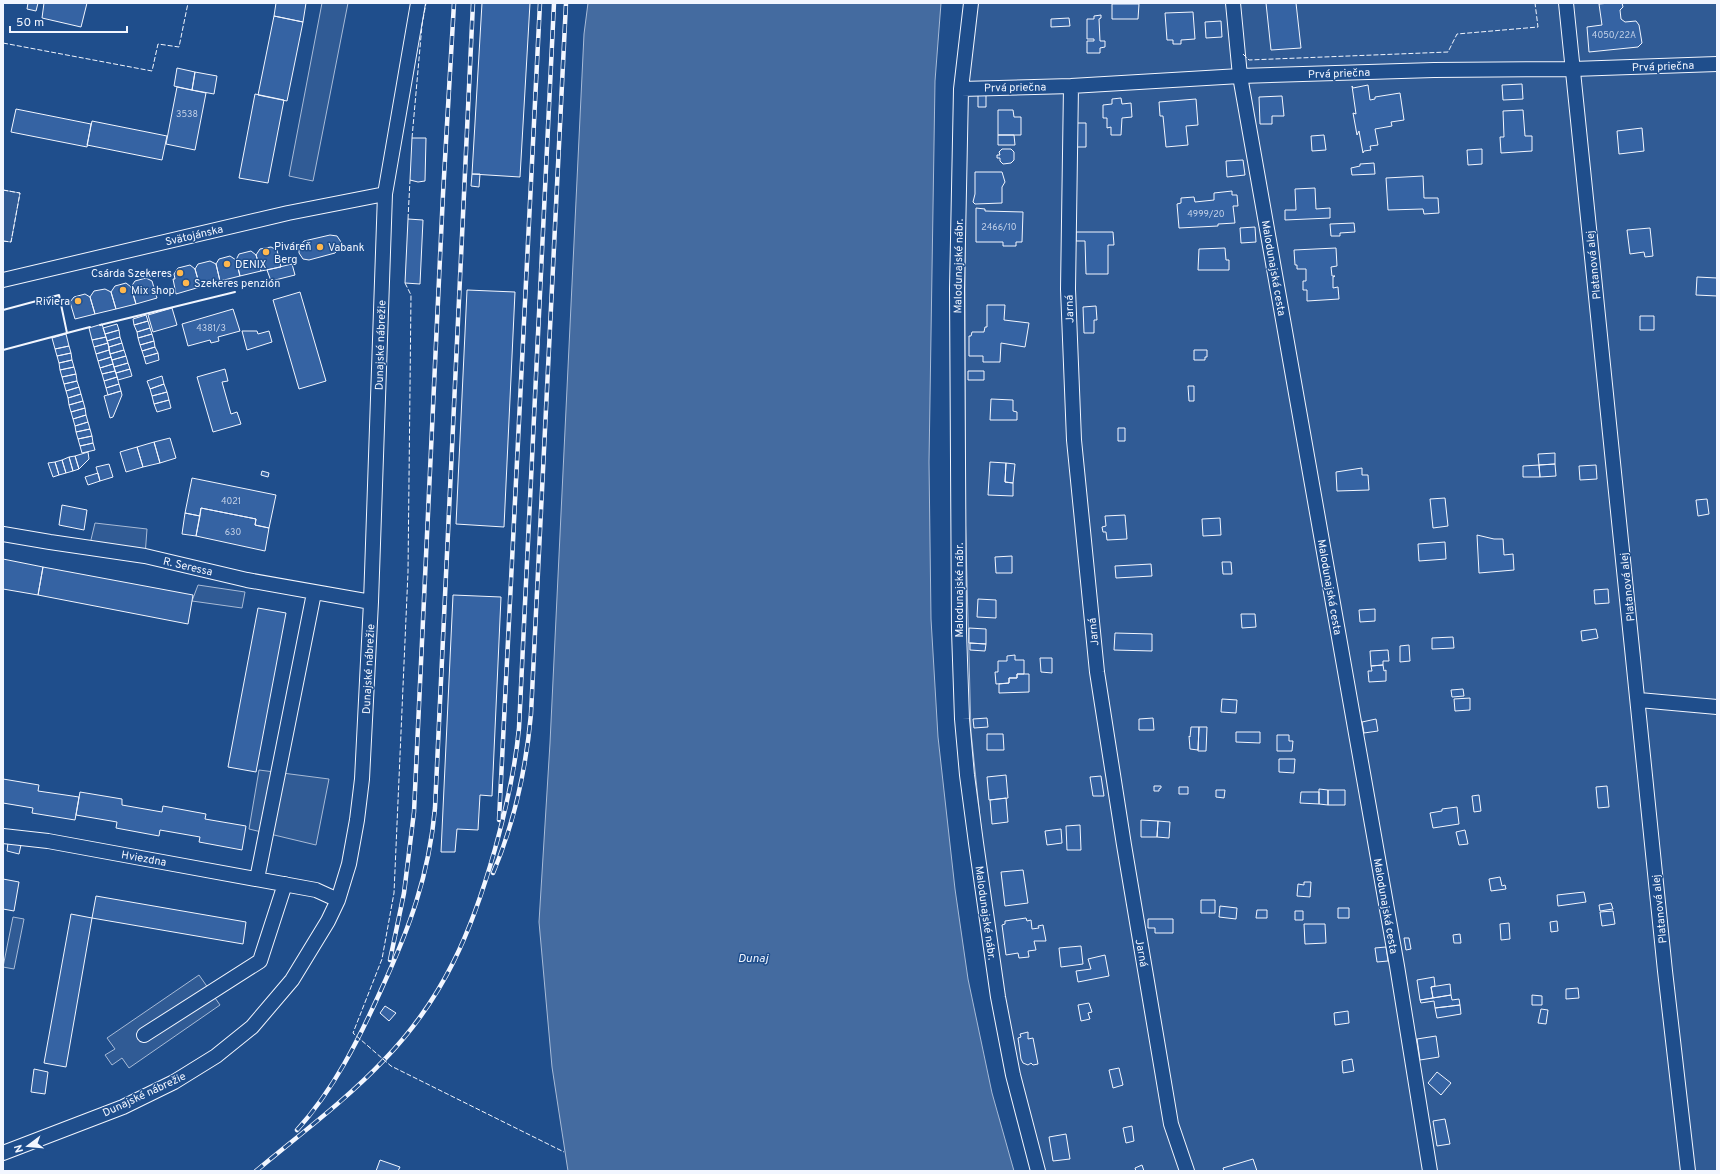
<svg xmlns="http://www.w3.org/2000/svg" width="1720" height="1174" viewBox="0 0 1720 1174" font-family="Overpass,sans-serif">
  <rect width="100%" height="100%" fill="#1f4e8c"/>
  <path fill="#305b95" stroke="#a8bbd7" d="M322 3H348L313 181 289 176Z
    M976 3H1717V1171H1044L1023 1097 990 912 971 732 965 506V156L967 88Z
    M3 190 20 193 11 242 3 241Z
    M95 523 147 529 145 556 89 548Z
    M198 585 245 592 242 608 192 601Z
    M259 770 329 779 316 845 249 829Z
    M13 917 24 919 14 969 3 967Z
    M199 975 220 1005 129 1068 122 1058 112 1065 105 1055 115 1049 107 1038Z"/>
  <path fill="#446ba0" stroke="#a8bbd7" d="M588 3H941L935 81 929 462 931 619 938 737 955 889 968 979 992 1093 1014 1171H568L552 1067 539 922 550 743 584 34Z"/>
  <path fill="#3563a3" stroke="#f2f6ff" d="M28 3H38L36 11 27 9Z
    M44 3H87L81 27 42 18Z
    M276 3H306L303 22 274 16Z
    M482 3H530L520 177 472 174Z
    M1266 3H1296L1301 48 1271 50Z
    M1610 3H1622L1623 7 1620 10 1621 19 1625 22 1636 21 1639 25 1642 43 1638 47 1589 52 1587 27 1602 25 1599 4Z
    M1112 4H1139L1138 19H1112Z
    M1193 12 1195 39 1181 40V44H1173V40H1167L1165 13Z
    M1101 15V18L1099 19 1100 41H1105V47L1100 48V53H1087V41H1094V39H1087V19H1094V16Z
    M274 16 303 22 287 101 258 95Z
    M1069 18 1070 26 1051 27V19Z
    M1221 21 1222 37 1206 38 1205 22Z
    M177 68 195 72 192 90 174 86Z
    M195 72 217 76 214 94 192 90Z
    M1522 84 1523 99 1503 100 1502 85Z
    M1368 85 1370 100 1375 99V97L1400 93 1404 120 1391 122 1392 126 1375 129 1378 145 1370 146 1371 150 1364 151 1363 153 1359 131 1357 135 1353 113 1356 114 1352 86 1353 88Z
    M177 87 206 93 195 150 166 144Z
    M255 94 284 100 268 183 239 178Z
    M978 94H986V107H978Z
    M1282 96 1284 116H1272V124H1260L1259 97Z
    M1121 98 1122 104 1131 103 1132 117 1122 118 1121 135H1111V127L1107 128V118H1103V105L1112 104V99Z
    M1196 99 1198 125 1186 126 1188 145 1166 147 1163 116H1160L1159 102Z
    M16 109 91 124 87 147 11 132Z
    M998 110H1013L1014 117H1021V135H998Z
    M1523 110 1525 136H1532V151L1501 153 1500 137H1504L1503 111Z
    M92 121 167 136 162 160 87 145Z
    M1077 123H1086V147H1077Z
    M1642 128 1644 151 1619 154 1617 131Z
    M998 135H1014L1015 145H998Z
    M1324 135 1326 150 1312 151 1311 136Z
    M412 138H426L425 181 418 182 410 180Z
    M1002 149H1011L1014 152V160L1011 163 1003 164 1000 161V158H997V155H1000L999 152Z
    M1482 149V164L1468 165 1467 150Z
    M1243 160 1245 175 1227 177 1226 161Z
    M1374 163 1375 174 1352 175 1351 168 1360 166V164Z
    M975 172H1002L1005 182 1002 187V203L975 204 973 202 975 194Z
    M472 174H480L479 187 471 186Z
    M1423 176 1424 198H1438L1439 213 1424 214 1423 209 1388 210 1386 178Z
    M1315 188 1316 209 1330 208V218L1285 220V210H1296L1295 189Z
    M1232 191V195H1237L1238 206H1233L1235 223 1218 224V226L1179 228 1177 204 1181 203V198L1194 197 1195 202 1214 200V193Z
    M976 208 985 209V211L1023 212 1022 242H1016V246H1003V242H976Z
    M408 219 423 220 420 284 405 283Z
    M1354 223 1355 232 1340 233V236H1331L1330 224Z
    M1255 227 1256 242 1241 243 1240 228Z
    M1650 228 1653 256 1645 257 1644 252 1630 254 1627 230Z
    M1076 232H1113L1114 245H1108V274H1086L1085 241H1076Z
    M330 235 337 236 341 242 340 248 335 253 309 260 303 259 299 253V246L304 241Z
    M271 247 277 250 281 267 261 271 256 255 260 249Z
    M1225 248 1226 260H1229V270H1198L1199 249Z
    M1336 248 1337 266 1331 267 1332 276H1335L1333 277V288L1338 287 1339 299 1307 301V290H1303V281H1306V269H1297V265H1295L1294 250Z
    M251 251 256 255 261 271 240 276 236 260 239 254Z
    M230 256 236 260 240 276 220 281 216 264 219 259Z
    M210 261 216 264 220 281 200 286 195 269 198 264Z
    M292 264 295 275 271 281 267 270Z
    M190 265 195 269 200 287 176 294 173 279H175L174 274 178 268Z
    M1697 277 1717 278V296L1696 295Z
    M146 278 152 281 157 298 136 304 131 287 135 281Z
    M126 283 131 287 136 304 116 309 111 292 115 286Z
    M105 289 111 292 116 309 95 314 90 297 94 291Z
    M467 290 515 292 504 527 456 524Z
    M300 292 326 381 299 389 273 300Z
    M85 294 90 297 95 314 75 319 70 302 74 297Z
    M987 305H1005L1004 320 1029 323 1025 347 1001 343 1000 362H983V356H969V336H971L972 332H984L985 327H987Z
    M1096 306 1097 320H1094V333H1084L1083 307Z
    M172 308 177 325 153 332 148 315Z
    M233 309 240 331 218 337 219 341 211 343 210 340 188 346 182 324Z
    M146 315 148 321 134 325 133 319Z
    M1640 316H1654V330H1640Z
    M148 321 150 328 137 332 134 325Z
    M102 324 106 337 92 340 89 328Z
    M117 324 119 330 105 334 103 328Z
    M150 328 152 334 138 338 137 332Z
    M119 330 120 337 107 341 105 334Z
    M242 331H257L258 334 269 331 272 342 247 350Z
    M66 334 69 346 55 349 52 338Z
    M152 334 154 341 140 345 138 338Z
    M106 337 108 343 94 347 92 340Z
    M120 337 122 343 109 347 107 341Z
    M154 341 155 347 142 351 140 345Z
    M108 343 109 350 96 354 94 347Z
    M122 343 124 350 110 354 109 347Z
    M69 346 71 353 57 356 55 349Z
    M155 347 158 353 144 357 142 351Z
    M109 350 111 357 98 361 96 354Z
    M124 350 126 356 112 360 110 354Z
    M1194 350H1207V357H1205V360H1194Z
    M71 353 72 360 59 363 57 356Z
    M158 353 159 360 146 364 144 357Z
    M126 356 128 363 114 367 112 360Z
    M111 357 113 364 100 368 98 361Z
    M72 360 74 367 60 370 59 363Z
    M128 363 130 369 116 373 114 367Z
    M113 364 115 371 102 374 100 368Z
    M74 367 76 374 62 377 60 370Z
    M130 369 132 376 118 380 116 373Z
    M225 369 228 381 222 382 231 414 237 412 241 424 213 432 197 377Z
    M115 371 117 377 104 381 102 374Z
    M968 371H984V380H968Z
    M76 374 77 381 64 384 62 377Z
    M162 376 164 384 150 389 147 381Z
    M117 377 119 384 106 388 104 381Z
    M77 381 79 387 66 391 64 384Z
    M119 384 121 391 108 395 106 388Z
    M164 384 167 392 152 396 150 389Z
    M1188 386H1194V401H1189Z
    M79 387 81 394 68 398 66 391Z
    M121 391 122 395 113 417 110 418 104 396Z
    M167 392 169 400 154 404 152 396Z
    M81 394 83 401 69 405 68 398Z
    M991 399 1013 400V411L1017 412V420H990Z
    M169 400 171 408 157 412 154 404Z
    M83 401 85 408 71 412 69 405Z
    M85 408 86 415 73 419 71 412Z
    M86 415 88 422 75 426 73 419Z
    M88 422 90 429 76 432 75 426Z
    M1118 428H1125V441H1118Z
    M90 429 92 436 78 439 76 432Z
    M92 436 93 443 80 446 78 439Z
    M170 438 176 458 160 463 154 442Z
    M154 442 160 463 143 467 137 447Z
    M93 443 95 450 82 453 80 446Z
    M137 447 143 467 126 472 120 452Z
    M88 452 89 459 79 469 75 456Z
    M1555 453V464L1539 465 1538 454Z
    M75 456 79 469 73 471 69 457Z
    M69 457 73 471 66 473 62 460Z
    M62 460 66 473 59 475 55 462Z
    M55 462 59 475 53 477 48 463Z
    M990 462 1006 463 1005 482 1013 483V496L988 495Z
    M1006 463 1015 464 1013 483 1005 482Z
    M109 464 113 477 100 481 96 467Z
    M1555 464 1556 476 1540 477 1539 465Z
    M1539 465 1540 477H1523V466Z
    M1596 465 1597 479 1580 480 1579 466Z
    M1362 468V475H1368L1369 490 1337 491 1336 472Z
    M262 471 269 473 268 477 261 475Z
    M98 473 100 481 88 485 85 477Z
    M192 478 276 495 269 528 255 525 256 519 201 508 200 516 185 513Z
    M1445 498 1448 526 1433 528 1430 499Z
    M1707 499 1709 514 1698 516 1696 500Z
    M62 505 87 510 84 530 59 525Z
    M201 508 256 519 255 525 269 528 265 551 196 536Z
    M185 513 200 516 196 536 182 534Z
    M1125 515 1127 539 1107 540 1106 532H1103L1102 527 1106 526 1105 516Z
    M1220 518 1221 535 1203 536 1202 519Z
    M1477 535 1494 539H1503L1504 555 1513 554 1514 570 1479 573Z
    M1445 542 1446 559 1419 561 1418 544Z
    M1012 556V573H996L995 557Z
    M3 559 43 567 38 595 3 589Z
    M1222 562H1231L1232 574H1223Z
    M1151 564 1152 576 1116 578 1115 566Z
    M43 567 193 595 188 624 38 595Z
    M1608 589 1609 603 1595 604 1594 590Z
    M453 595 501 597 492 796 480 795 478 830 457 829 455 852H441Z
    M978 599 996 600V618L977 617Z
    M258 608 286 613 256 772 228 767Z
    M1375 609V621L1360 622 1359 610Z
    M1241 614H1255L1256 627 1242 628Z
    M969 628 986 629V644L969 643Z
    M1596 629 1598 638 1582 641 1581 631Z
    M1115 633 1152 634V651L1114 650Z
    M1453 637 1454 648 1432 649V638Z
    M970 643 986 644 985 651 970 650Z
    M1409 645 1410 661 1400 662V646Z
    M1388 650 1389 661H1383V665L1371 666 1370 651Z
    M1015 655V660H1024V674H1017V678H1009V683L996 684 995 672H998V661H1007V656Z
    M1040 658H1052V673L1041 672Z
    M1383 665 1384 671 1386 670V681L1369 682 1368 671H1372L1371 666Z
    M1017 674H1029V692L999 693V684L1009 683V678H1017Z
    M1463 689 1464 696 1452 697 1451 690Z
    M1470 698V710L1455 711 1454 699Z
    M1222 699 1237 700 1236 713 1221 712Z
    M987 718 988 727 974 728 973 719Z
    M1153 718 1154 730H1139V719Z
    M1376 719 1378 731 1364 733 1362 722Z
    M1191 727H1199L1198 750 1190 749 1189 736 1190 737Z
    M1199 727H1207L1206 751H1198Z
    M1236 732H1260V743L1236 742Z
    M987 734H1003L1004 750H987Z
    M1277 735H1289V741H1293L1292 751H1277Z
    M1279 759H1295L1294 773 1279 772Z
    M1006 775 1008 798 989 800 987 777Z
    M1101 776 1104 796H1093L1090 777Z
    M3 779 39 785 38 791 79 797 75 820 32 813 33 808 3 803Z
    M1154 786H1161V788L1159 789V791H1154Z
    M1607 786 1609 807 1598 808 1596 787Z
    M1179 787H1188V794H1179Z
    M1319 789 1328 790V805L1319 804Z
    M1216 790H1225L1224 798 1216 797Z
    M1328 790H1345V805H1328Z
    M80 792 122 799V805L162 812 163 806 206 814 205 819 246 826 242 850 199 842 200 837 160 830 159 836 116 828 117 822 76 815Z
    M1301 792H1319V804L1300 803Z
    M1479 795 1481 811 1474 812 1472 796Z
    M1006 798 1008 822 992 824 990 800Z
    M1457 807 1459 824 1433 828 1430 813 1442 811V809Z
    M1141 820 1158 821 1157 837H1141Z
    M1158 821 1170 822 1169 838 1157 837Z
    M1080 825 1081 850H1067L1066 826Z
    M1061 829 1062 843 1047 845 1045 831Z
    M1465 830 1468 844 1459 845 1456 832Z
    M8 843 21 845 19 854 7 851Z
    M1023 870 1028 903 1005 906 1001 872Z
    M1500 877 1502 886 1505 885 1506 889 1491 891 1489 879Z
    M3 879 19 882 14 911 3 909Z
    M1304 882H1311L1310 897 1297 896 1298 884 1304 885Z
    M1584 892 1586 902 1558 906 1557 895Z
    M96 896 246 922 243 944 92 918Z
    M1201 900H1215V913H1201Z
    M1611 903 1613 909 1600 911 1599 905Z
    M1220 906 1237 908 1236 919 1219 917Z
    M1338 908H1349V918H1338Z
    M1257 910H1267V918H1256Z
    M1295 911H1303V920H1295Z
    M1613 911 1615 924 1602 926 1600 912Z
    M71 914 92 918 66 1067 44 1063Z
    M1026 918 1027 921 1031 920 1032 929 1039 928 1038 926 1043 925 1046 941H1034L1036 950 1028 951 1029 957 1019 958 1018 953 1006 955 1002 925 1005 924V921Z
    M1148 919H1173V933H1155V928H1148Z
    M1557 921 1558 931 1551 932 1550 922Z
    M1509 923 1510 939 1501 940 1500 924Z
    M1304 924H1325L1326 943 1305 944Z
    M1460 934 1461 943H1454L1453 935Z
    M1404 938H1409L1411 949 1406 950Z
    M1081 946 1083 964 1061 967 1059 948Z
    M1386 947 1388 961 1377 962 1375 948Z
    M1105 955 1109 976 1078 982 1076 971 1091 969 1088 959Z
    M1434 977 1435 986 1431 987 1433 998 1420 1000 1417 980Z
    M1450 984 1451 995 1433 998 1431 987Z
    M1578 988 1579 998 1566 999V989Z
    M1451 995 1452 1000 1459 999 1460 1005 1435 1008 1434 1001 1421 1003 1420 1000Z
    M1532 995 1542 996V1005H1532Z
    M1089 1003 1092 1012 1088 1013 1090 1019 1081 1021 1078 1005Z
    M1460 1005 1461 1014 1437 1018 1435 1008Z
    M385 1006 396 1013 389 1021 380 1013Z
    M1541 1009 1548 1010 1546 1024 1538 1023Z
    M1348 1011 1349 1023 1335 1025 1334 1013Z
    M1028 1032V1039L1033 1038 1038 1064 1033 1065 1031 1063 1028 1065 1023 1063 1021 1059 1018 1038 1021 1037 1020 1034Z
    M1436 1036 1439 1057 1420 1060 1417 1039Z
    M1352 1059 1354 1071 1343 1073 1342 1061Z
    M1119 1068 1123 1085 1113 1088 1109 1070Z
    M34 1069 48 1072 45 1094 31 1092Z
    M1437 1072 1451 1083 1441 1095 1428 1083Z
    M1445 1119 1450 1144 1437 1146 1433 1121Z
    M1132 1126 1134 1141 1126 1143 1123 1128Z
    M1066 1134 1070 1159 1053 1161 1049 1137Z
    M1253 1159 1257 1171H1224L1223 1168Z
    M380 1160 400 1167 398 1171H376Z
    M1142 1165 1144 1171H1136L1135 1168Z"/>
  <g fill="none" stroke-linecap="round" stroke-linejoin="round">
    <defs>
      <path id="street" d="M971 3 961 89 957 289 959 631 962 719 967 775 976 843 998 997 1013 1075 1038 1171
        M1233 3 1240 76 1397 966 1430 1171
        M1566 3 1665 971 1688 1171
        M1071 86 1068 289 1074 440 1097 672 1124 845 1171 1124 1187 1171
        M961 89 1071 86 1240 76 1434 70 1573 69 1717 64
        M3 280 288 213 385 194
        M3 534 50 542 145 556 247 580 371 602
        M1639 700 1717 707
        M3 836 48 841 316 890 338 900
        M257 879 314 593
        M144 1035 260 961 285 884
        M3 1153 123 1107 174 1082 216 1056 252 1027 292 980 328 921 338 900 349 864 357 820 362 779 371 602 385 194 418 3"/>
    </defs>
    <use href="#street" stroke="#f2f6ff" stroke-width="16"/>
    <use href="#street" stroke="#1f4e8c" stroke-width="14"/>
    <defs>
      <path id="rail" d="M499 820 540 3
        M493 873C515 821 526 769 531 714L566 3
        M390 960 404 893 414 812 443 194 454 3
        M297 1130C334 1089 358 1041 381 990 409 929 429 876 435 808L473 3
        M256 1171C299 1135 345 1101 384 1060 444 998 472 931 495 849 506 809 515 770 519 728L554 3"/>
    </defs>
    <use href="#rail" stroke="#f2f6ff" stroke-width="4.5"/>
    <use href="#rail" stroke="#1f4e8c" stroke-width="3" stroke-dasharray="9" stroke-linecap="butt"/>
    <path stroke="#f2f6ff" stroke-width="1" stroke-dasharray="5 2" stroke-linecap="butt" d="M3 43 152 71 158 44 179 47 188 3
      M1243 54 1249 60 1448 52 1457 34 1538 27 1535 3
      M412 138 422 25 426 3
      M3 190 20 193 11 242 3 241
      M408 219 410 180
      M405 283 411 295 408 572 394 893 382 959 353 1033 391 1066 564 1152"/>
    <path stroke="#f2f6ff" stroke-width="2" d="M3 310 59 295 67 333 3 350
      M100 325 235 292
      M67 333 90 327"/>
  </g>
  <g fill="#ffb74d" stroke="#1f4e8c" stroke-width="1.5">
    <circle cx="320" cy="247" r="4"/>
    <circle cx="266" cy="252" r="4"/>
    <circle cx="227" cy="264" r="4"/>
    <circle cx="180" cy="273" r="4"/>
    <circle cx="186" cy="283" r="4"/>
    <circle cx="123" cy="290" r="4"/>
    <circle cx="78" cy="301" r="4"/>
  </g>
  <g text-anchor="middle" stroke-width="3" stroke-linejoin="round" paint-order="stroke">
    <g font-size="9" fill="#c3d1e8">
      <text x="1614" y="38">4050/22A</text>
      <text x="187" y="117">3538</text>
      <text x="1206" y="217">4999/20</text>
      <text x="999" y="230">2466/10</text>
      <text x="211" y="331">4381/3</text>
      <text x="231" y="504">4021</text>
      <text x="233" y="535">630</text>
    </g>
    <g font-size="11" fill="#f2f6ff" stroke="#1f4e8c">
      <text transform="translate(1663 66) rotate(-2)" y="4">Prvá priečna</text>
      <text transform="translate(1339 73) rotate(-2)" y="4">Prvá priečna</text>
      <text transform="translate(1015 87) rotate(-1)" y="4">Prvá priečna</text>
      <text transform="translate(194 235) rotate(-13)" y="4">Svätojánska</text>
      <text transform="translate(1593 265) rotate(-96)" y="4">Platanová alej</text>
      <text transform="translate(958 266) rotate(-89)" y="4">Malodunajské nábr.</text>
      <text transform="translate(1274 268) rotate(80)" y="4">Malodunajská cesta</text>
      <text transform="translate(1069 309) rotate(-92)" y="4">Jarná</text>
      <text transform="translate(380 345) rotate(-88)" y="4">Dunajské nábrežie</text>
      <text transform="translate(188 566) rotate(13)" y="4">R. Seressa</text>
      <text transform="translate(1330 587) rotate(80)" y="4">Malodunajská cesta</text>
      <text transform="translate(1627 587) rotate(-96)" y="4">Platanová alej</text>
      <text transform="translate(959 590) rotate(-90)" y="4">Malodunajské nábr.</text>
      <text transform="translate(1093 632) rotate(-96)" y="4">Jarná</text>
      <text transform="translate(368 669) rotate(-87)" y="4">Dunajské nábrežie</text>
      <text transform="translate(144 858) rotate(10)" y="4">Hviezdna</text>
      <text transform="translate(1386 906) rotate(80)" y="4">Malodunajská cesta</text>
      <text transform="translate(1659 909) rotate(-96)" y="4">Platanová alej</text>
      <text transform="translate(986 913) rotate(82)" y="4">Malodunajské nábr.</text>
      <text transform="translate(1142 953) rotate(80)" y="4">Jarná</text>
      <text transform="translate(144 1094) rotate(-25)" y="4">Dunajské nábrežie</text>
    </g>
    <g font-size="11" fill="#f2f6ff" stroke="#1f4e8c" text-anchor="start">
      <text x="274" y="250">Piváreň<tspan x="274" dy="13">Berg</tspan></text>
      <text x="328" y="251">Vabank</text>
      <text x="235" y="268">DENIX</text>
      <text x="172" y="277" text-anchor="end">Csárda Szekeres</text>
      <text x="194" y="287">Szekeres penzión</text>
      <text x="131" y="294">Mix shop</text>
      <text x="70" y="305" text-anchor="end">Riviera</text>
    </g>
    <g font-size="12" font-style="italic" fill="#f2f6ff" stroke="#1f4e8c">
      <text x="753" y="962">Dunaj</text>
    </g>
  </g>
  <rect width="1720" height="1174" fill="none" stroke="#f2f6ff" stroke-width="8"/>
  <g transform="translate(28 1146) rotate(254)" stroke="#1f4e8c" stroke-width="3" paint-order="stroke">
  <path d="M0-3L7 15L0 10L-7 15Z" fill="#f2f6ff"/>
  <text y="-6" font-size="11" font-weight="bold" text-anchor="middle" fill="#f2f6ff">N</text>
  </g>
  <path d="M10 26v6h117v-6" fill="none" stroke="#f2f6ff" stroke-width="2"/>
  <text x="16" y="26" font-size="12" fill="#f2f6ff" stroke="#1f4e8c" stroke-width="3" paint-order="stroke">50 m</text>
</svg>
